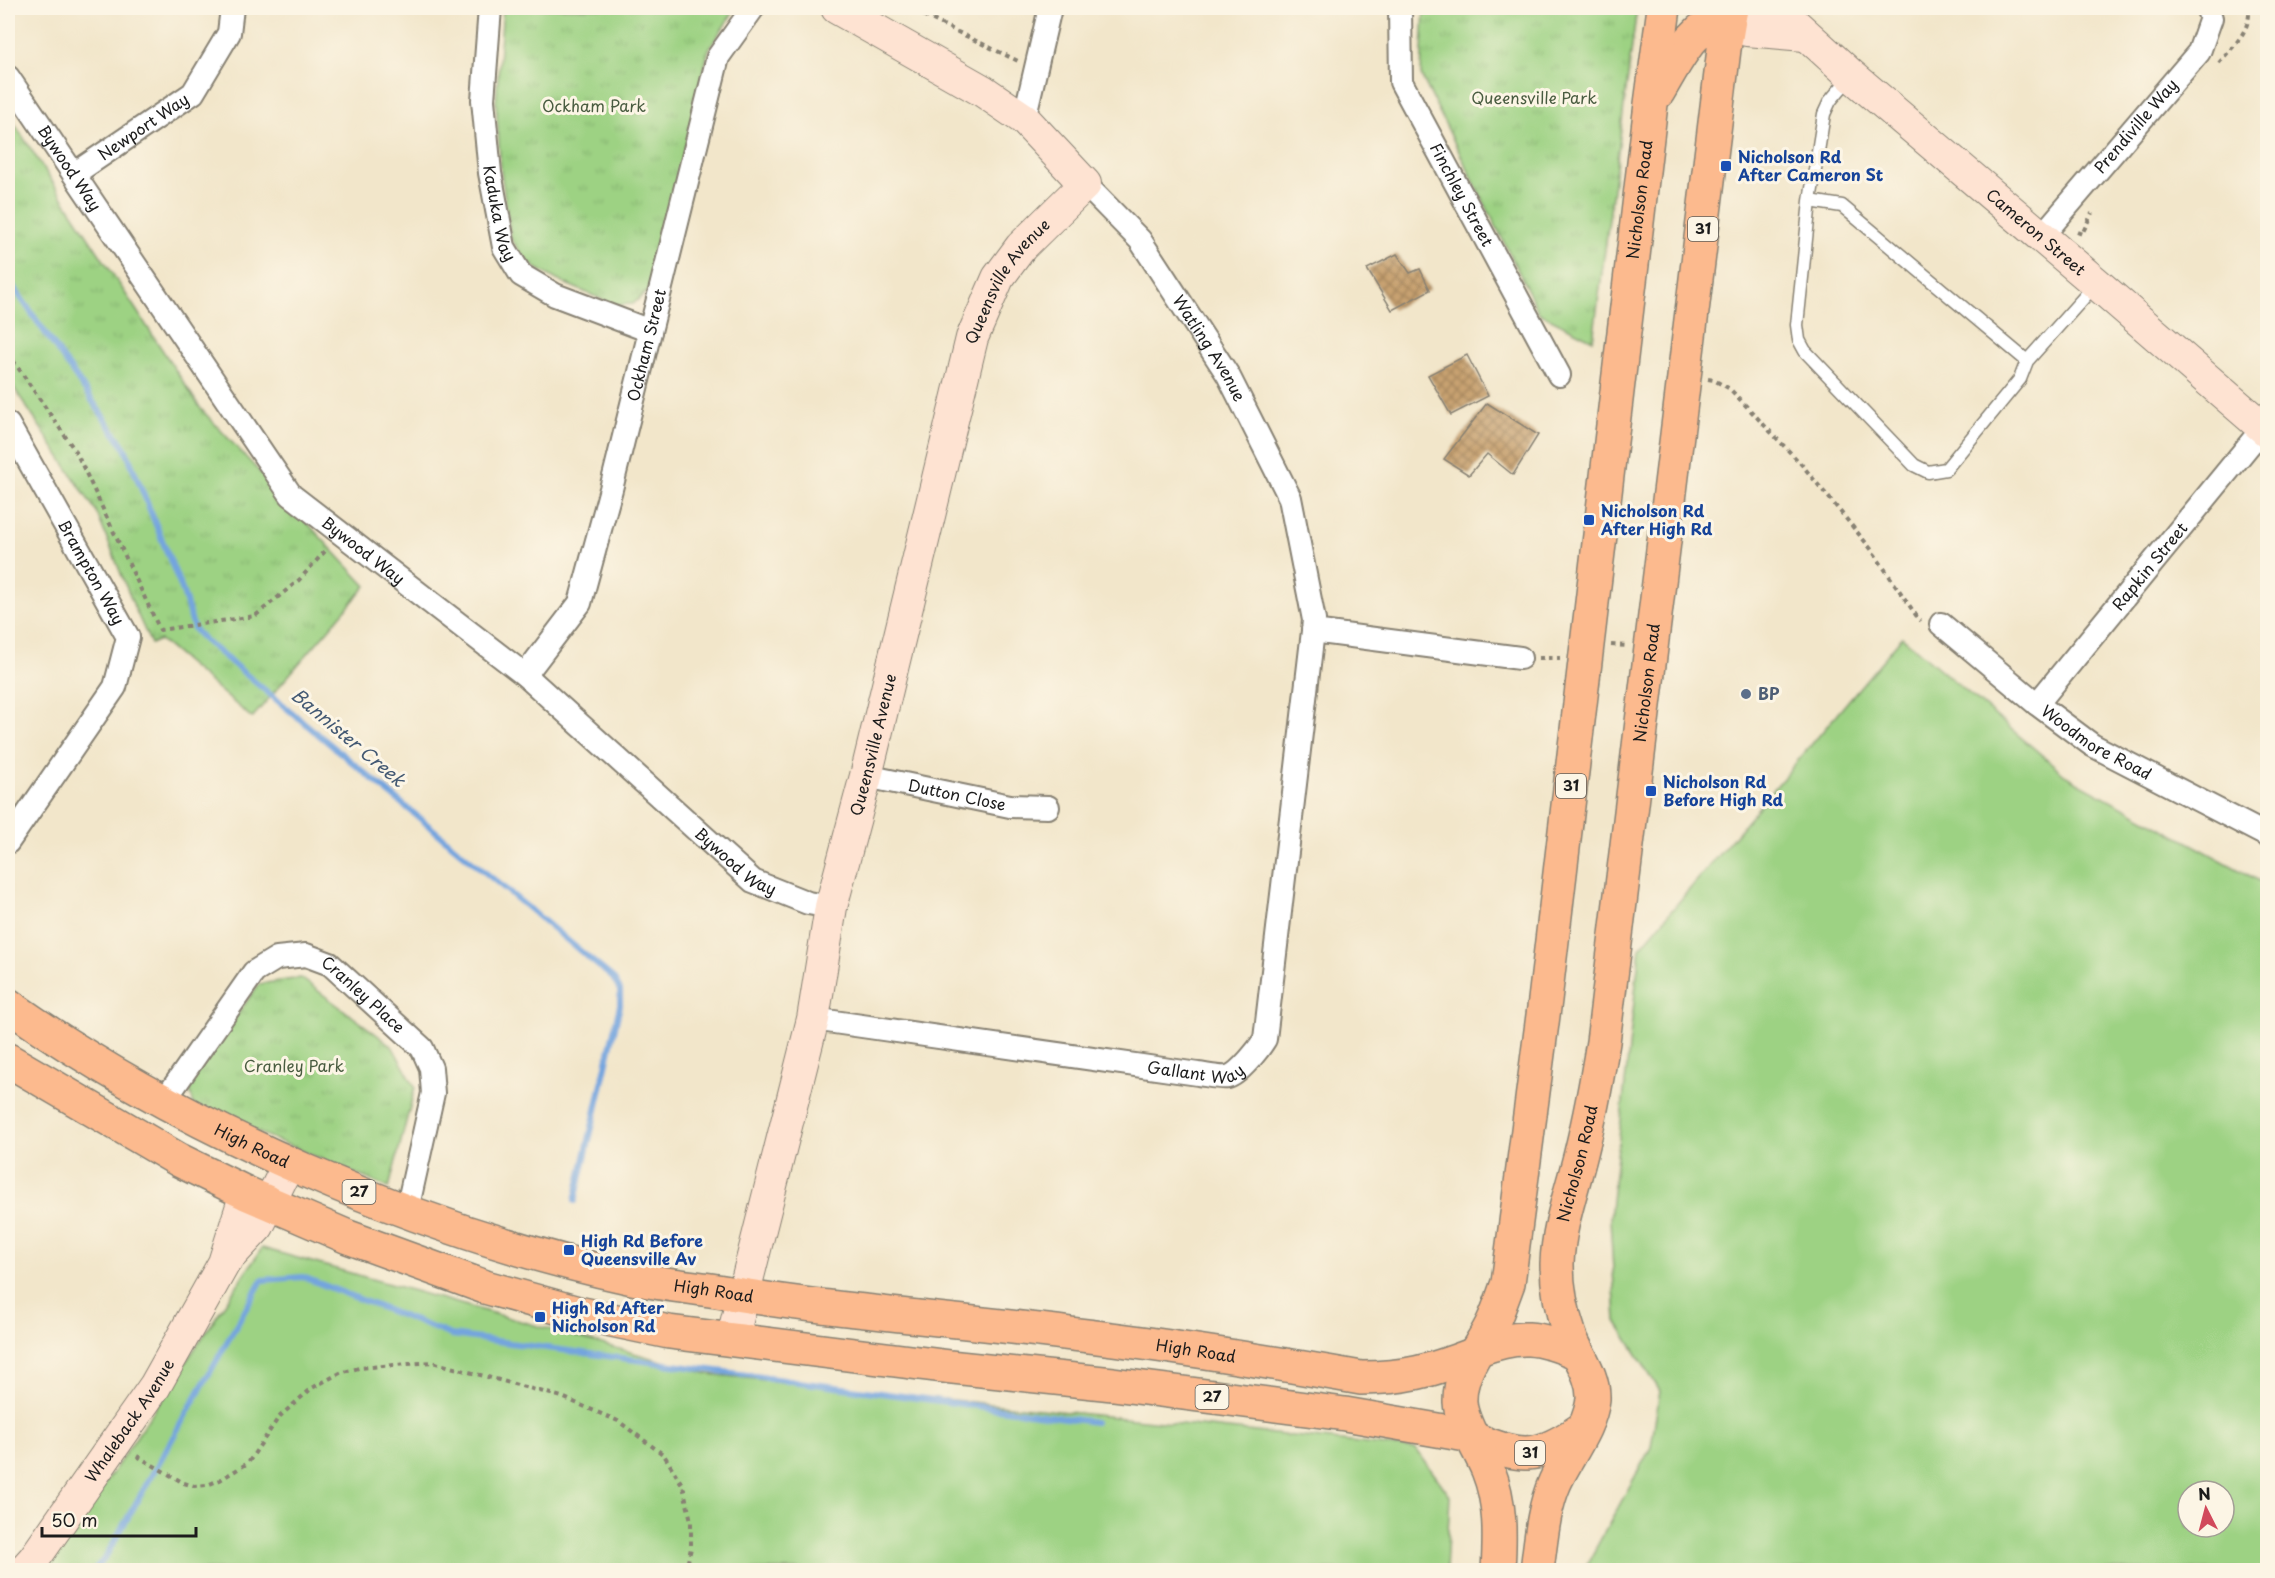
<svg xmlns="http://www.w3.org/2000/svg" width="2275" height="1578" viewBox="0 0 2275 1578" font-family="'Playpen Sans',sans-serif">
  <defs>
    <pattern id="park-tufts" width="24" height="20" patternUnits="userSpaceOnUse" patternTransform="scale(1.5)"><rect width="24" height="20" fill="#9dd283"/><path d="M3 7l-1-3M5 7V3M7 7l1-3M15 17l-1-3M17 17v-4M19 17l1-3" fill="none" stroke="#87b471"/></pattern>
    <pattern id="building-cross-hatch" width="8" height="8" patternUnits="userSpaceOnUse" patternTransform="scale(1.5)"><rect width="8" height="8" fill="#c8a271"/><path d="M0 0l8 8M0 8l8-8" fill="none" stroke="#a2835c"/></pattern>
  </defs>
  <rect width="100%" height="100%" fill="#fcf5e5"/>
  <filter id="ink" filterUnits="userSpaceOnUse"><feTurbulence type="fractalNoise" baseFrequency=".0167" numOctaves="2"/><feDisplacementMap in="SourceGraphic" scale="12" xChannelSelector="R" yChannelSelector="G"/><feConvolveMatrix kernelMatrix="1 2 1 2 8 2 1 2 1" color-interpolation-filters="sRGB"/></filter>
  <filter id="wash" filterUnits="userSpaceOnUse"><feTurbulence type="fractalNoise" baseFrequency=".008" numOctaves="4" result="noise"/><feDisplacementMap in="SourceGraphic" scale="24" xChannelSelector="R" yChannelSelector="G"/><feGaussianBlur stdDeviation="1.35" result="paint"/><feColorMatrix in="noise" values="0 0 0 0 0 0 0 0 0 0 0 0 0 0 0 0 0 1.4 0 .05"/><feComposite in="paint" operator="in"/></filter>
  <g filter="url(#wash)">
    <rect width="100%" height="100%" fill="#f2e6ca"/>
    <path fill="#9dd283" stroke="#5c7750" stroke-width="1.5" fill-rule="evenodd" d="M1902 637 2068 777 2267 885V1570H1584L1651 1447 1660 1391 1616 1321 1610 1219 1640 948ZM2188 1491H2224V1527H2188Z
      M262 1248 708 1374 1416 1449 1450 1496 1446 1570H38L89 1508Z"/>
    <path fill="url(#park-tufts)" stroke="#5c7750" stroke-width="1.5" d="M503 8H736L709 49 650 289 633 304 615 305 557 280 529 264 511 239 501 172 496 103Z
      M1424 8H1637L1593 340 1539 313 1421 75Z
      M8 114 201 409 366 586 252 718 160 640 151 644 135 609 96 511 8 379Z
      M301 978 392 1046 415 1087 389 1188 194 1105 188 1084 259 984Z"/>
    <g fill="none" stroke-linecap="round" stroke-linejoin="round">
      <path stroke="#73a4de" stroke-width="6" d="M8 279 125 448 183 592 194 629 203 639 613 978 620 990V1005L575 1201
        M94 1570 105 1558 262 1280 303 1277 451 1335 1095 1422"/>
    </g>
    <g id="blocks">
      <path fill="url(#building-cross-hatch)" d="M1397 254 1410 273 1420 269 1430 290 1392 310 1367 269Z
        M1467 355 1488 396 1451 415 1428 375Z
        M1487 403 1538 435 1513 475 1487 454 1469 475 1444 459Z"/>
    </g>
  </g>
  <g filter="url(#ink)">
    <use href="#blocks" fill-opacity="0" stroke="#878173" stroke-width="1.5"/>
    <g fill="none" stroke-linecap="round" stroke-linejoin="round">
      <defs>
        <path id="lane" d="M1851 76 1830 101 1824 114 1810 201 1797 325 1799 340 1805 351 1914 465 1928 472 1946 469 2020 379 2027 361 2096 284
          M1810 201 1842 206 2027 361"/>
        <g id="street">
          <path id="s1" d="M490 8 483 100 490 173 504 247 521 275 555 295 650 331"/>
          <path id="s2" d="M1400 8 1401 82 1559 375"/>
          <path id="s3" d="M8 77 291 495 525 675 753 881 808 903 831 907"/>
          <path d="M1024 119 1050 8"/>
          <path id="s4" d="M74 174 193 93 229 33 232 8"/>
          <path id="s5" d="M1085 184 1140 240 1228 375 1290 498 1314 620 1313 631 1520 658"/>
          <path id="s6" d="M2041 237 2199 52 2211 18 2207 8"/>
          <path id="s7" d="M8 424 128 637 115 687 8 842"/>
          <path id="s8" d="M1941 624 2037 704 2092 745 2268 836"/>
          <path id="s9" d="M525 675 580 603 611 489 718 57 753 8"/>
          <path id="s10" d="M2037 704 2263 428"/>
          <path id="s11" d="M866 776 1010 806 1048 807"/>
          <path id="s12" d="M813 1019 1198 1074C1207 1075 1219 1078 1228 1077 1239 1074 1259 1049 1265 1039L1313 631"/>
          <path id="s13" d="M164 1101 254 972 277 958 306 955 330 964 422 1048 431 1068 433 1093 407 1210"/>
        </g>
        <g id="secondary">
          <path d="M1746 8 1730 13 1747 30 1805 35"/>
          <path id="s14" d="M1766 8 1786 16 1852 76 2096 283 2268 432"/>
          <path d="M226 1260 258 1226 289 1163"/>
          <path id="s15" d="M732 1340 813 1019 831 907 866 776 972 338 998 278 1021 247 1085 184 1024 119 983 91 837 8"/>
          <path id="s16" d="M24 1570 34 1559 155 1386 224 1263 246 1193"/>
        </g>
        <g id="primary">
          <path d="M1658 92C1679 57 1690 28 1730 13"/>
          <path id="s17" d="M8 1005C187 1131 418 1231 632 1278 660 1284 689 1287 717 1291 834 1311 953 1319 1071 1334 1168 1345 1265 1361 1361 1378 1405 1378 1431 1371 1472 1355"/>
          <path d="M8 1060 179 1160 246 1193 348 1237 485 1287 578 1313 669 1332 951 1367 1113 1384 1345 1414 1472 1436"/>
          <path d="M1479 1349C1519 1334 1538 1336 1578 1353"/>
          <path d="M1474 1439C1523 1459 1538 1459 1582 1429"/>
          <path id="s18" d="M1498 1570C1500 1536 1501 1502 1488 1470 1480 1450 1461 1423 1460 1402 1459 1370 1481 1348 1493 1322 1499 1309 1503 1296 1508 1283L1545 1000 1651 104 1664 8"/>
          <path id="s19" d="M1537 1570C1541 1541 1543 1509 1555 1482 1567 1456 1590 1428 1593 1399 1594 1375 1578 1357 1570 1336 1562 1313 1557 1289 1557 1264 1558 1227 1572 1190 1581 1153 1590 1117 1597 1079 1603 1042L1724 49 1731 8"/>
        </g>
      </defs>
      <use href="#lane" stroke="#878173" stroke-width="15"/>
      <use href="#street" stroke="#878173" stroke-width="26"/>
      <use href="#secondary" stroke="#878173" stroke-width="34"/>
      <use href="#primary" stroke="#878173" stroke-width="36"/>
      <path stroke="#878173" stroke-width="4" stroke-dasharray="4.5 4.5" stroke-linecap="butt" d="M908 8 1018 61
        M2219 63C2233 46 2251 31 2249 8
        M2077 232 2082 234 2092 213
        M8 353 76 452 160 630 255 616 299 580 327 549
        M1708 379 1714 380 1730 389 1802 465 1871 549 1920 621
        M1611 645 1627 646
        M1539 658H1560
        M137 1456 184 1483 194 1486 207 1485 220 1480 248 1463 279 1417 312 1388 340 1373 359 1368 432 1362 562 1397 618 1421 664 1455 683 1486 691 1521V1548L686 1570"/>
      <use href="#lane" stroke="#fff" stroke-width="12"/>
      <use href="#street" stroke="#fff" stroke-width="22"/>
      <use href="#secondary" stroke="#fee3d2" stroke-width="32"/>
      <use href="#primary" stroke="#fcba8e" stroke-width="33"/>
    </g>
  </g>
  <g fill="#1a4fb4" stroke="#fcf5e5" stroke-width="2">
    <rect x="1720" y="160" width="12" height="12" rx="3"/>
    <rect x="1583" y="514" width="12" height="12" rx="3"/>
    <rect x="1645" y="785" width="12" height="12" rx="3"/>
    <rect x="563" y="1244" width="12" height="12" rx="3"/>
    <rect x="534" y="1311" width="12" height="12" rx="3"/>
  </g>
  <circle fill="#5c6f8a" stroke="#fcf5e5" stroke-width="2" cx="1746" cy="694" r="6"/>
  <g text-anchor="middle" stroke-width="6" stroke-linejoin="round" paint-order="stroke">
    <g fill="#fcf5e5" stroke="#5f5d58" stroke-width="1.5">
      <rect x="1688" y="217" width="30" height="24" rx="4.5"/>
      <rect x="1556" y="774" width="30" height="24" rx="4.5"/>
      <rect x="342.5" y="1180" width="33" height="24" rx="4.5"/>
      <rect x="1195.5" y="1385" width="33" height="24" rx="4.5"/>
      <rect x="1515" y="1441" width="30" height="24" rx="4.5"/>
    </g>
    <g font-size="15" font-weight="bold" fill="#1c1c1c">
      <text x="1703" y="234">31</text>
      <text x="1571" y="791">31</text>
      <text x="359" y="1197">27</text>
      <text x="1212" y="1402">27</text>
      <text x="1530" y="1458">31</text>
    </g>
    <g font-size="16" fill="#495c40" stroke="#fcf5e5">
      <text x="1534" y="104">Queensville Park</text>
      <text x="594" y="112">Ockham Park</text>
      <text x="294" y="1072">Cranley Park</text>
    </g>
    <g font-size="16" fill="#1c1c1c" stroke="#fcf5e5">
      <text dy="6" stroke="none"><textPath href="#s4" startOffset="84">Newport Way</textPath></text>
      <text dy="6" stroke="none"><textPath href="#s6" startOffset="146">Prendiville Way</textPath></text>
      <text dy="6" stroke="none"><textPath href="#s3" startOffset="110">Bywood Way</textPath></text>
      <text dy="6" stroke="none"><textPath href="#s2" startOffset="202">Finchley Street</textPath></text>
      <text dy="6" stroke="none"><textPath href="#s18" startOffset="1396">Nicholson Road</textPath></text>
      <text dy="6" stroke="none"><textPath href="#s1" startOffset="207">Kaduka Way</textPath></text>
      <text dy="6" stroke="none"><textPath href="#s14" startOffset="352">Cameron Street</textPath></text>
      <text dy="6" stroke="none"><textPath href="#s15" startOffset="1098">Queensville Avenue</textPath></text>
      <text dy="6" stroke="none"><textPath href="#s9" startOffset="357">Ockham Street</textPath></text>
      <text dy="6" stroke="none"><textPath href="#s5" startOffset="207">Watling Avenue</textPath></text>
      <text dy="6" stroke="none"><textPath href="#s3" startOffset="596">Bywood Way</textPath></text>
      <text dy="6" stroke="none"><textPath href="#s10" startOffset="178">Rapkin Street</textPath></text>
      <text dy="6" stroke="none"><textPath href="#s7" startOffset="170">Brampton Way</textPath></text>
      <text dy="6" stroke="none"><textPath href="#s19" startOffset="912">Nicholson Road</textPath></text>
      <text dy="6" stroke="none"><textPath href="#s8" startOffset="196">Woodmore Road</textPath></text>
      <text dy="6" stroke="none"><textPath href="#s15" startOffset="612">Queensville Avenue</textPath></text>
      <text dy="6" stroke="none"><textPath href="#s11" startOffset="93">Dutton Close</textPath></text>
      <text dy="6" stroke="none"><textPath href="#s3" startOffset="1082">Bywood Way</textPath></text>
      <text dy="6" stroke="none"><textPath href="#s13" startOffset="284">Cranley Place</textPath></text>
      <text dy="6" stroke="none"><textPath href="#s12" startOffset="387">Gallant Way</textPath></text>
      <text dy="6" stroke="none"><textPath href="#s17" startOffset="282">High Road</textPath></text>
      <text dy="6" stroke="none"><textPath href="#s19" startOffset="426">Nicholson Road</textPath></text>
      <text dy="6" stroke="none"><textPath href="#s17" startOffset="768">High Road</textPath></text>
      <text dy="6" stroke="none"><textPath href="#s17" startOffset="1254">High Road</textPath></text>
      <text dy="6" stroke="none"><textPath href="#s16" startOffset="183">Whaleback Avenue</textPath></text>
    </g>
    <g font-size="16" font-weight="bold" fill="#164399" stroke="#fcf5e5" text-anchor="start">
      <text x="1738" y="163">Nicholson Rd<tspan x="1738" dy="18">After Cameron St</tspan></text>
      <text x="1601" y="517">Nicholson Rd<tspan x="1601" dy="18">After High Rd</tspan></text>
      <text x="1663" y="788">Nicholson Rd<tspan x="1663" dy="18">Before High Rd</tspan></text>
      <text x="581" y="1247">High Rd Before<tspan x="581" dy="18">Queensville Av</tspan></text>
      <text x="552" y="1314">High Rd After<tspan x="552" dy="18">Nicholson Rd</tspan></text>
    </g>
    <g font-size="16" font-weight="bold" fill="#4e5e75" stroke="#fcf5e5" text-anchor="start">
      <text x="1758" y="700">BP</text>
    </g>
    <g font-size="18" font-style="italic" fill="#435973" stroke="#fcf5e5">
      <text transform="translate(348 738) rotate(40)" y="6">Bannister Creek</text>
    </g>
  </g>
  <rect width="2275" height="1578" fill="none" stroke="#fcf5e5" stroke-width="30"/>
  <g transform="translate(2206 1509) rotate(354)"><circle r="28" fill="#fcf5e5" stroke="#a29e95" stroke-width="1.5"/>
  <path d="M0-4.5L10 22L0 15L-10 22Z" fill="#d1495b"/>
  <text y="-9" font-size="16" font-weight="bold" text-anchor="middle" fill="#1c1c1c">N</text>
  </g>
  <path d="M42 1527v9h154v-9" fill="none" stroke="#1c1c1c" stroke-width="3"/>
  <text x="51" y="1527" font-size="18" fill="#1c1c1c" stroke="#fcf5e5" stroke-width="4.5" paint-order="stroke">50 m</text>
</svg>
